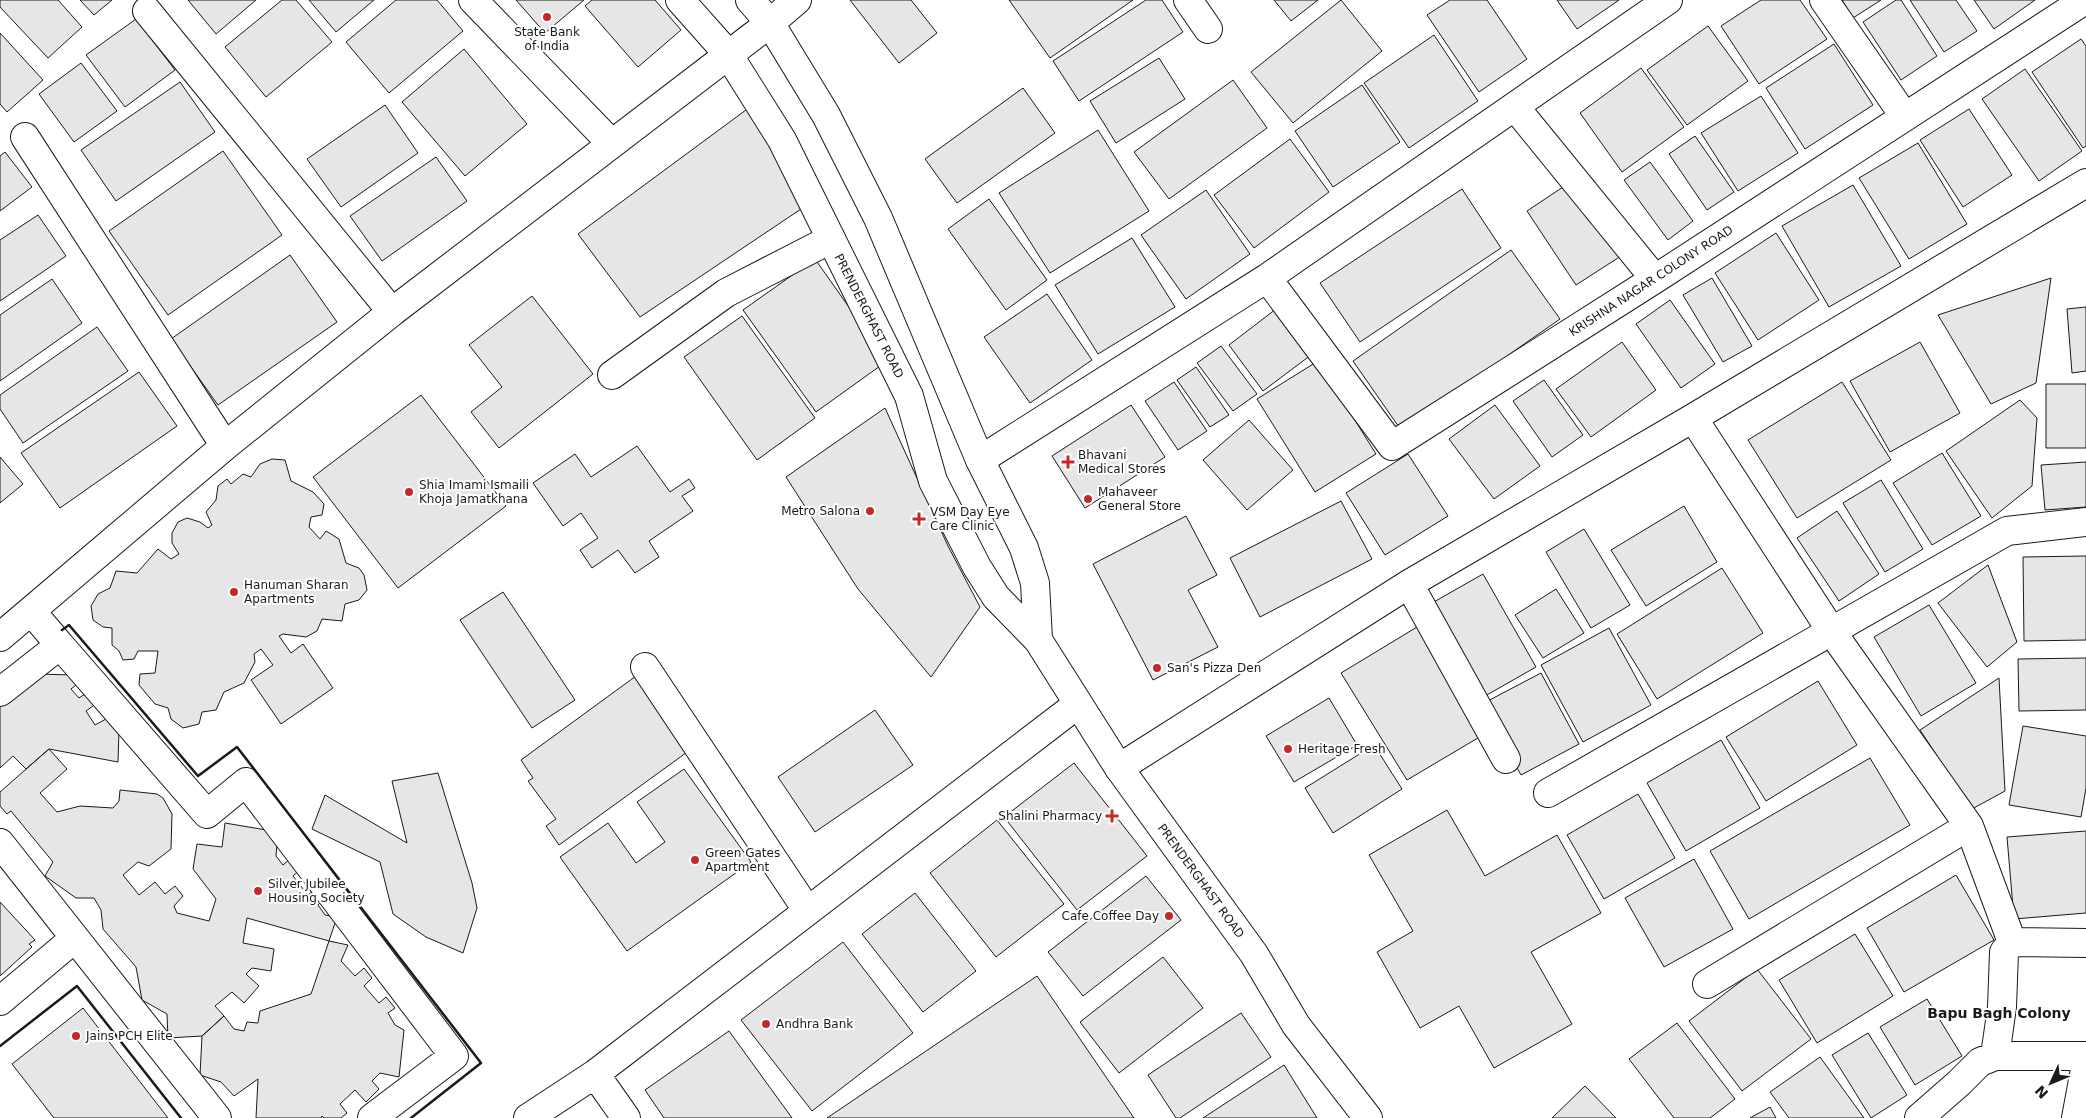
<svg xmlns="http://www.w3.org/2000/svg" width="2086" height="1118" viewBox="0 0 2086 1118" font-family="'DejaVu Sans',sans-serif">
  <rect width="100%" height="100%" fill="#fff"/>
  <path fill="#e6e6e6" stroke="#1a1a1a" d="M0 0H58L82 27 48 58 0 7Z
    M80 0H112L94 15Z
    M188 0H256L216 34Z
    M282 0H296L332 42 266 97 225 47Z
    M309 0H374L336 32Z
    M396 0H437L463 31 389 93 346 42Z
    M516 0H584L545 33Z
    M592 0H655L681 30 638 67 585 6Z
    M850 0H911L937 33 899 63Z
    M1009 0H1133L1050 58Z
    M1146 0H1162L1183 32 1079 101 1053 61Z
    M1274 0H1318L1291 21Z
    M1341 0 1382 51 1293 123 1251 72Z
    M1450 0H1487L1527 59 1479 92 1427 15Z
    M1557 0H1619L1577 29Z
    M1761 0H1800L1827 39 1759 84 1721 26Z
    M1842 0H1881L1853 18Z
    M1896 0H1901L1937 56 1901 80 1863 22Z
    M1910 0H1956L1977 31 1944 52Z
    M1974 0H2035L1994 29Z
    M136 19 175 70 125 107 86 55Z
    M1708 26 1748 81 1687 125 1647 70Z
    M0 33 43 80 7 112 0 104Z
    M1434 35 1478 101 1409 148 1364 83Z
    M2081 39 2086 46V146L2083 148 2032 72Z
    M1834 44 1873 105 1805 149 1766 88Z
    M464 49 527 124 465 176 402 102Z
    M1159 58 1185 99 1116 143 1090 101Z
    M81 63 117 111 74 142 39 94Z
    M1641 68 1684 127 1622 172 1580 113Z
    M2025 69 2082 151 2039 181 1982 99Z
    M1233 80 1267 128 1169 199 1134 152Z
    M180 82 215 132 116 201 81 150Z
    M1362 85 1400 142 1333 187 1295 131Z
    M1023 88 1055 133 957 203 925 159Z
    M1761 96 1798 153 1738 191 1701 133Z
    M385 105 418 153 341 207 307 159Z
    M750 107 810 203 640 317 578 234Z
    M1969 109 2012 175 1963 207 1920 140Z
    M1098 130 1149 211 1050 273 999 193Z
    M1695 136 1734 192 1707 210 1669 154Z
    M1290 139 1329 192 1254 248 1214 195Z
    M1918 143 1967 224 1909 259 1859 178Z
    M223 151 282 235 168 315 109 231Z
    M5 152 32 187 0 211V156Z
    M436 157 467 201 382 261 350 216Z
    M1650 162 1693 221 1668 240 1624 180Z
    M1572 181 1621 256 1576 285 1527 211Z
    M1853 185 1901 266 1829 307 1782 226Z
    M1462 189 1501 248 1360 342 1320 283Z
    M1206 190 1250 254 1186 299 1141 235Z
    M989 199 1047 280 1006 310 948 229Z
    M38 215 66 256 0 301V240Z
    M1776 233 1819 300 1758 340 1715 273Z
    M1132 238 1175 307 1098 354 1055 285Z
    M1511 250 1560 319 1401 430 1353 361Z
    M290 255 337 322 218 405 171 339Z
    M815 259 887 361 816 412 743 310Z
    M1712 278 1752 346 1723 362 1683 295Z
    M2051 278 2036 383 1991 404 1938 315Z
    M52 279 82 323 0 381V315Z
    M1047 294 1092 360 1030 403 984 337Z
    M532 296 593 374 499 448 471 412 502 387 469 345Z
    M1670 300 1715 364 1681 388 1636 324Z
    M2086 307V371L2072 373 2067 309Z
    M1276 309 1311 355 1263 391 1229 345Z
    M742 316 815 418 757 460 684 357Z
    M97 327 128 371 23 443 0 409V395Z
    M1622 342 1656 390 1591 437 1556 389Z
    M1920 342 1960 413 1890 452 1850 381Z
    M1221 346 1257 394 1233 411 1197 363Z
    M1318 361 1376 454 1315 492 1257 399Z
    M1196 367 1229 415 1210 427 1177 380Z
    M139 372 177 426 60 508 21 453Z
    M1544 380 1583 435 1552 457 1513 401Z
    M1174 382 1207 431 1178 450 1145 401Z
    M1842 382 1891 460 1797 518 1748 440Z
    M2046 384H2086V448H2046Z
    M421 395 506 506 398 588 313 477Z
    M2020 400 2037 418 2032 486 1992 518 1946 451Z
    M1131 405 1165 457 1085 508 1052 456Z
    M1495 405 1540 466 1494 499 1449 439Z
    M885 408 948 546 980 607 931 677 858 589 786 477Z
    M1249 420 1293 470 1247 510 1203 460Z
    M637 446 670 492 689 479 695 488 682 496 693 511 649 541 659 557 635 573 618 550 592 568 580 550 598 538 581 513 563 526 533 483 575 454 591 477Z
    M1942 453 1981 516 1932 545 1893 483Z
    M1408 454 1448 516 1385 555 1346 493Z
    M0 457 23 484 0 503Z
    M272 459 285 460 291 481 313 492 324 504 322 515 311 517 309 527 320 539 326 531 339 539 346 563 359 568 364 575 367 590 359 600 345 604 342 621 322 619 317 631 306 637 283 634 279 636 291 653 303 644 333 688 281 724 251 680 273 665 261 649 254 654 255 662 244 683 224 692 216 710 202 712 199 724 183 728 171 719 168 708 155 704 139 685 140 674 155 673 158 651H138L134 659 123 660 119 651 112 645V628L103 627 93 620 91 606 98 594 110 588 116 571 137 573 158 549 171 559 179 554 172 543V533L178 522 187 518 200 522 208 528 212 525 206 512 216 500 218 486 227 479 231 484 243 474 251 477 260 464Z
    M2086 462V507L2045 510 2041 465Z
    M1881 480 1923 549 1885 572 1843 503Z
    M1341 501 1372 559 1260 617 1230 558Z
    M1684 506 1717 562 1646 606 1611 550Z
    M1837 511 1879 574 1839 601 1797 538Z
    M1186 516 1217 575 1188 590 1218 647 1153 680 1093 564Z
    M1584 529 1630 605 1591 628 1546 552Z
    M2086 556V640L2024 641 2023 557Z
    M1988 565 2017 642 1987 667 1938 603Z
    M1722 568 1763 633 1657 699 1617 634Z
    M1483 574 1536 667 1478 700 1425 607Z
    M1556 589 1584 633 1543 658 1515 615Z
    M503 592 575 700 532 728 460 620Z
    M1929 605 1976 683 1921 716 1874 637Z
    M1422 624 1488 732 1407 780 1341 673Z
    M1609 628 1651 705 1583 742 1541 665Z
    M2086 658V710L2019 711 2018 659Z
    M1541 673 1579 744 1521 775 1482 704Z
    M36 674 74 675 80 682 71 689 79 698 88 692 97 703 86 711 95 725 106 719 119 731 118 762 49 749 26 769 13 756 0 768V704Z
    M636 676 690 750 559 845 546 826 556 819 528 781 533 778 521 760Z
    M1999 678 2005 791 1972 809 1920 730Z
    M1818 681 1857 745 1766 801 1726 737Z
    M1329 698 1357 745 1294 782 1266 736Z
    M875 710 913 765 815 832 778 777Z
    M2023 726 2086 736V788L2081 817 2009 805Z
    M1721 740 1760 808 1686 851 1647 783Z
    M1374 745 1402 789 1333 833 1305 788Z
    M49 749 67 769 40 793 57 812 80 806 113 808 119 801 120 790 157 794 163 798 172 814 171 849 149 866 138 862 123 875 139 895 155 882 165 894 175 886 183 896 174 906 177 913 209 921 216 899 193 869 197 844 222 847 225 823 278 832 276 856 283 865 292 857 301 869 293 876 308 895 315 889 324 898 318 905 325 915 337 917 329 941 247 918 243 943 274 949 271 971 252 968 246 974 259 986 244 1003 232 992 215 1006 224 1016 202 1036 168 1038 167 1014 142 1000 136 967 103 929 101 910 94 898H76L45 876 53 862 11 811 7 814 0 806V792Z
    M1870 758 1910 825 1749 919 1710 851Z
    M1074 763 1147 856 1077 910 1004 817Z
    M684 769 751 862 627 951 560 857 608 823 636 863 665 842 637 802Z
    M438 773 472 883 477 908 463 953 426 937 393 914 380 862 312 829 325 795 407 843 392 781Z
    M1638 794 1675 858 1604 899 1567 835Z
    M1447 810 1485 876 1557 835 1601 913 1531 952 1572 1024 1494 1068 1459 1006 1420 1028 1377 952 1413 931 1369 855Z
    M997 820 1064 904 996 957 930 873Z
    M2086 831V913L2014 919 2007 837Z
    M1694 859 1733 929 1664 967 1625 898Z
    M1956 875 1994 940 1904 992 1867 928Z
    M1146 876 1181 920 1083 996 1048 952Z
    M915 893 976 971 923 1012 862 934Z
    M0 902 35 940 29 944 32 947 0 976Z
    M1855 934 1893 996 1817 1043 1779 980Z
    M329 941 348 945 341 961 355 976 364 968 372 978 364 986 379 1003 386 997 395 1008 388 1013 395 1025 404 1030 399 1077 380 1073 372 1081 379 1089 366 1102 355 1090 340 1104 347 1113 341 1118H324L322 1116 321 1118H256L258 1079 234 1096 221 1082 200 1075 202 1036 224 1016 234 1029 244 1031 247 1022 258 1023 260 1011 311 994Z
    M843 942 913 1033 812 1111 741 1020Z
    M1163 957 1203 1008 1119 1073 1080 1022Z
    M1757 969 1811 1039 1742 1091 1689 1021Z
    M1037 976 1134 1118H827Z
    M1927 999 1962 1056 1915 1085 1880 1027Z
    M83 1008 168 1118H54L12 1064Z
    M1241 1013 1271 1057 1180 1118H1176L1148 1075Z
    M1677 1023 1735 1099 1710 1118H1674L1629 1059Z
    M729 1031 792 1118H664L645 1090Z
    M1868 1033 1907 1095 1871 1118 1832 1055Z
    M1820 1057 1864 1118H1789L1770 1092Z
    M1284 1065 1317 1118H1203Z
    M1585 1086 1616 1118H1552Z
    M1770 1107 1776 1118H1750Z"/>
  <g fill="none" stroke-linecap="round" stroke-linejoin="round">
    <defs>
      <path id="street" d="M473 0 611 143
        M1188 0 1208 29
        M1824 0 1905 117
        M147 11 392 312
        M1515 107 1655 279
        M25 137 225 446
        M1267 278 1392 446 1655 279 2085 0
        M612 375 726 293 831 239
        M1693 418 1832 632 1969 826 2012 942 2004 952 2002 1007 1995 1056
        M980 460 1267 278 1668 0
        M1409 584 1506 759
        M0 637 225 446 392 312 770 23 797 0
        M60 645 207 814 246 782 454 1056 372 1118
        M645 667 807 910
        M0 692 60 645 31 611
        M1119 768 1409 584 1693 418 2086 183
        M1548 793 2007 531 2086 522
        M0 843 217 1118
        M2012 942 2086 943
        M1707 984 1969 826
        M0 1001 75 938
        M595 1074 626 1118
        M528 1118 595 1074 1078 704
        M1919 1118 1959 1083 1980 1062 1995 1056H2086
        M2076 1118 2086 1064"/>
      <path id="secondary" d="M680 0 728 54 782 140 909 396 933 481 977 567 996 597 1038 640 1119 768 1254 954 1296 1025 1368 1118
        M750 0 770 23 826 115 878 218 980 460 1024 548 1035 583 1038 640"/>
    </defs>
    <use href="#street" stroke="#1a1a1a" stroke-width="30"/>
    <use href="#secondary" stroke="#1a1a1a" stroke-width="30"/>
    <use href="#street" stroke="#fff" stroke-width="28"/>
    <use href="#secondary" stroke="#fff" stroke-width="28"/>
    <path stroke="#1a1a1a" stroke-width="2.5" d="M62 630 69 625 198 776 237 747 481 1063 411 1118
      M0 1046 77 986 181 1118"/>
  </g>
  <g fill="#c62828" stroke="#fff" stroke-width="2">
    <circle cx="547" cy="17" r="5"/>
    <path d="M1065.5 454.5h5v5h5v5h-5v5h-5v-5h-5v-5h5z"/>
    <circle cx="409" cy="492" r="5"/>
    <circle cx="1088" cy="499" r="5"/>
    <circle cx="870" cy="511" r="5"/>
    <path d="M916.5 511.5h5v5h5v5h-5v5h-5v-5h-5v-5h5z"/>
    <circle cx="234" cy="592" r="5"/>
    <circle cx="1157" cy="668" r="5"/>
    <circle cx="1288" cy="749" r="5"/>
    <path d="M1109.5 808.5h5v5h5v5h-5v5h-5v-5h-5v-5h5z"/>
    <circle cx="695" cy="860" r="5"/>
    <circle cx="258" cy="891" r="5"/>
    <circle cx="1169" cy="916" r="5"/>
    <circle cx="766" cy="1024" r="5"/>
    <circle cx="76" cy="1036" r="5"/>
  </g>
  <g text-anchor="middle" stroke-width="4" stroke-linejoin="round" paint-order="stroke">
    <g font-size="12" fill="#1a1a1a" stroke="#fff" text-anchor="start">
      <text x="547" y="36" text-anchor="middle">State Bank<tspan x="547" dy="14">of India</tspan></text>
      <text x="1078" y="459">Bhavani<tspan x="1078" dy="14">Medical Stores</tspan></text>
      <text x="419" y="489">Shia Imami Ismaili<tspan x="419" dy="14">Khoja Jamatkhana</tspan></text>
      <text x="1098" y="496">Mahaveer<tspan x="1098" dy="14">General Store</tspan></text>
      <text x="860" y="515" text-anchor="end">Metro Salona</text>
      <text x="930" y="516">VSM Day Eye<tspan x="930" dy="14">Care Clinic</tspan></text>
      <text x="244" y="589">Hanuman Sharan<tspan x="244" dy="14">Apartments</tspan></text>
      <text x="1167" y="672">San's Pizza Den</text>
      <text x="1298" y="753">Heritage Fresh</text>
      <text x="1102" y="820" text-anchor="end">Shalini Pharmacy</text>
      <text x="705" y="857">Green Gates<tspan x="705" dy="14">Apartment</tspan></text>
      <text x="268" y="888">Silver Jubilee<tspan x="268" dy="14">Housing Society</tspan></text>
      <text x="1159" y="920" text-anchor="end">Cafe Coffee Day</text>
      <text x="776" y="1028">Andhra Bank</text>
      <text x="86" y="1040">Jains PCH Elite</text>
    </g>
    <g font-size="12" fill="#1a1a1a" stroke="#fff">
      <text transform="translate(1651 281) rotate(-33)" y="4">KRISHNA NAGAR COLONY ROAD</text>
      <text transform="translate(869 316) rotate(63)" y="4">PRENDERGHAST ROAD</text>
      <text transform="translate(1201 881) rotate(54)" y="4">PRENDERGHAST ROAD</text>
    </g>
    <g font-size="14" font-weight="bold" fill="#1a1a1a" stroke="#fff">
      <text x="1999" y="1018">Bapu Bagh Colony</text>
    </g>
  </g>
  <g transform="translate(2051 1083) rotate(226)" stroke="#ffffff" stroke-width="4" paint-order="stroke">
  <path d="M0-4L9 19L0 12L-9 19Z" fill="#1a1a1a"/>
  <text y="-8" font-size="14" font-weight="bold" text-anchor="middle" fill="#1a1a1a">N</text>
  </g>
</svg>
